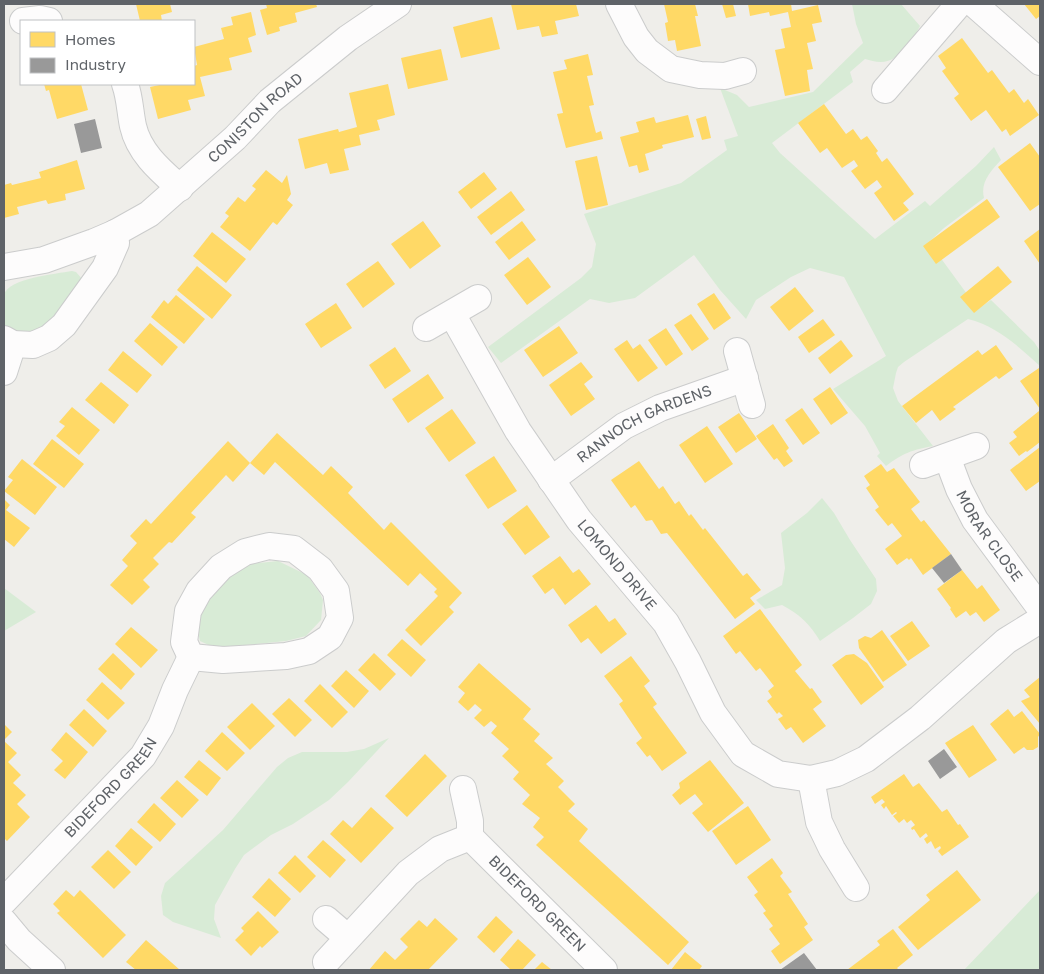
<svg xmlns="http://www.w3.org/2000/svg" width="1044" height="974" viewBox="0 0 1044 974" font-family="'Golos Text',sans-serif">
  <rect width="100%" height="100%" fill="#efeeea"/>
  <path fill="#d8ebd6" d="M852 4H901L920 26C912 41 899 62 881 62 875 62 870 60 865 59L850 72 853 82 772 143 780 153 875 239 925 201 930 206 976 166 994 147 1001 160C991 171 980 182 984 198L944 228 929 242 978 309 991 300 1034 342 1040 351V366C1019 347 997 326 968 319L904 362 898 367 896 373 893 388 898 401 933 446C912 450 903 453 886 466L877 456 880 453 865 426 833 389 886 356 844 277 810 268 791 277 756 300 746 319 720 290 694 255 635 298 609 303 590 299 501 363 488 347 581 278 592 267 596 244 584 214 681 183 727 150 724 140 738 136 720 88 737 95 749 107 813 92 863 43 856 24Z
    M72 271 76 272 83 280 73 298 36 335 4 330C4 320 1 305 4 295 8 278 56 274 72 271Z
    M822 498 834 513 850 540 876 579 877 591 871 604 853 618 820 641C810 624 799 614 782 605L765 609 756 600 782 585 785 568 781 533 807 513Z
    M278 561 307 575 320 593 323 600 321 620 306 636 286 641 215 648 200 641 197 628 201 608 233 572 249 564Z
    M4 588 36 612 4 631Z
    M389 738 348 782 329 800 293 824 271 835 244 855 235 869 215 905 214 919 221 938 173 922 163 915 161 896 165 883 223 830 277 767 288 758 302 752H347L364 749Z
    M1040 890V970H964Z"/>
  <path fill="#ffd966" d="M136 4H170L172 12 161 15 162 21H140Z
    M266 4H316L317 7 295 13 297 22 279 27 280 31 267 35 260 10 267 8Z
    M511 4H576L579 16 555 21 558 34 542 37 539 26 517 30Z
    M664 4H695L698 16H695L701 46 677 51 675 40 668 41 665 23 668 22Z
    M722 4H733L736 16 726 18Z
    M748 4H791L792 11 818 5 822 22 812 24 816 41 807 43 813 69 807 70 810 91 785 96 775 50 785 48 781 29 791 27 788 12 770 16 769 12 750 16Z
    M1024 4H1040V16L1036 19Z
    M251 12 256 35 248 38 252 52 229 58 232 70 200 77 205 96 188 100 191 110 158 119 150 87 164 84H194V66L197 65 194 47 224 39 221 28 233 25 231 17Z
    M492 17 500 49 461 58 453 27Z
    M962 38 988 73 992 70 1009 93 1014 89 1024 103 1028 99 1039 115 1010 136 1006 129 1002 132 986 110 971 121 954 98 959 94 942 71 946 68 938 56Z
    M441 49 448 80 408 89 401 58Z
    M588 54 593 75 587 76 594 105 589 106 596 133 601 131 603 139 566 148 557 114 563 113 553 72 567 69 564 60Z
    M44 84H81L88 110 57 119 49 90 46 91Z
    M388 84 395 115 377 120 380 130 359 135 361 145 344 149 349 170 330 174 327 163 305 169 298 139 338 129 339 132 357 127 349 93Z
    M824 104 846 134 853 129 861 140 867 136 878 151 876 153 882 162 887 158 914 194 903 203 909 210 894 221 874 193 882 187 877 180 865 189 851 171 858 166 854 160 842 168 827 148 820 153 798 123Z
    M688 115 694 137 662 145 663 148 645 154 649 170 639 173 637 165 629 167 620 137 639 132 636 122 654 117 656 123Z
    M706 116 711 138 702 140 696 119Z
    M1030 143 1040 157V204L1030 211 998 167Z
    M597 156 608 205 586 210 575 161Z
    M77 160 85 189 65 194 66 200 48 204 46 200 17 207 19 214 4 218V185L11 183 12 185 41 178 39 172Z
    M266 170 282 183 287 175 291 194 287 200 293 205 277 225 273 222 250 251 220 227 229 216 225 213 238 197 245 202 256 189 252 186Z
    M484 172 497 189 471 209 458 192Z
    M511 191 525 210 491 235 477 217Z
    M987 199 1000 217 936 264 923 246Z
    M423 221 441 246 410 269 391 244Z
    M522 221 536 240 509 260 495 242Z
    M1040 229V264L1024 241Z
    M212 232 246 259 226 283 193 256Z
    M528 257 551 287 527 305 504 275Z
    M378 261 395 284 363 308 346 284Z
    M197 266 232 295 212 319 177 290Z
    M998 266 1012 282 974 313 960 297Z
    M795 287 814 311 789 331 770 307Z
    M714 293 731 318 714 330 697 304Z
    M176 295 205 319 184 344 151 317 164 300 168 304Z
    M336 303 352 328 321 348 305 324Z
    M691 314 709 339 692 351 674 325Z
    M823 319 835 335 809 353 798 337Z
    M150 323 178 347 162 366 134 341Z
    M559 326 578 353 543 377 524 350Z
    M666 328 683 354 666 366 648 340Z
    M627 340 633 349 640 344 658 368 638 382 614 349Z
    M841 340 853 356 830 374 818 358Z
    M996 345 1013 369 999 379 996 376 953 407 956 409 940 421 932 410 916 423 902 406 978 350 982 355Z
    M395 347 411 371 385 389 369 365Z
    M123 351 152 375 137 393 108 370Z
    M581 362 593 377 584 384 595 399 571 416 549 385Z
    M1039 368 1040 370V409L1020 381Z
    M428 374 444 398 408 423 392 399Z
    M101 382 129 405 114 424 85 400Z
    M830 387 848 413 831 425 813 399Z
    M72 407 100 430 79 455 56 436 65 426 59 422Z
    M802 408 820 433 803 445 785 420Z
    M452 409 476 443 449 462 425 428Z
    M1039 411 1040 412V442L1027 452 1026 451 1019 456 1009 443 1017 437 1013 432Z
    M739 413 757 439 736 453 718 427Z
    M773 424 789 448 786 451 793 461 784 467 777 458 774 460 756 436Z
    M707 426 733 464 705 483 679 445Z
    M277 433 323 475 331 466 353 487 348 493 384 530 391 522 462 593 449 607 454 612 421 646 405 630 438 596 434 592 437 589 420 573 408 586 275 462 264 475 250 463Z
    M52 439 84 464 64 488 33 464Z
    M228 441 250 463 233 482 226 475 191 513 196 517 172 543 169 542 153 558 159 564 143 580 150 587 132 605 110 585 128 566 122 560 137 543 130 536 146 519 151 524Z
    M1040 447V481L1026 491 1010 470Z
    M494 456 517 491 488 509 465 475Z
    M22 459 57 487 35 515 4 491 13 480 8 477Z
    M639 461 659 489 663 486 675 504 679 501 689 516 691 514 703 530 705 528 743 576 747 573 761 590 750 598 755 604 735 619 667 533 661 534 652 520 646 521 635 505 631 508 611 480Z
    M881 464 887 472 894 468 920 502 911 509 921 522 924 520 951 554 923 575 911 558 909 560 907 558 897 565 885 549 902 536 892 523 888 526 875 510 879 507 866 488 870 485 864 476Z
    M4 499 10 505 6 510 30 528 14 547 4 539Z
    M527 505 550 537 525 555 502 524Z
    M560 556 573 573 579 569 591 584 565 605 553 588 545 594 532 576Z
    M962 570 977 589 982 585 1000 610 984 622 976 612 970 616 966 611 956 618 950 609 951 608 937 589Z
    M596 605 609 622 615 618 627 634 601 654 588 638 581 643 568 625Z
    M760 609 802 665 795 671 810 689 812 688 822 702 813 709 826 726 803 743 791 727 786 730 778 719 783 716 779 712 777 714 767 701 772 697 768 691 774 686 760 668 756 671 740 651 736 654 723 636Z
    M912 621 930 646 908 661 890 636Z
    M131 627 158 650 141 668 115 644Z
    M882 630 907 665 883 682 859 648 858 640 865 636 871 638Z
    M402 639 426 660 411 677 387 655Z
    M113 653 135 674 121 690 98 669Z
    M374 653 396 674 380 691 358 670Z
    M854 654 867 663 884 687 861 705 832 665 846 655Z
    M631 656 650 681 644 686 657 704 653 707 687 753 662 771 650 755 647 757 636 743 642 738 619 704 623 701 604 676Z
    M479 663 531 709 523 719 540 734 534 741 553 758 546 764 564 781 558 787 575 804 568 811 588 829 579 841 689 942 668 965 536 845 544 837 533 827 540 818 522 804 530 795 513 779 519 772 502 756 509 749 491 733 497 726 491 721 484 727 474 718 482 710 475 704 468 711 458 702 465 693 458 687Z
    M346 670 369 691 354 708 331 686Z
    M1040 677V724L1021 701 1030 697 1024 690Z
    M102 682 125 703 108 720 86 700Z
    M320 684 348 712 332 728 304 701Z
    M289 698 312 720 295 737 272 714Z
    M252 703 275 726 250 750 227 727Z
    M84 709 107 731 93 747 69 725Z
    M1008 709 1014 717 1022 711 1040 734 1038 737V747L1033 750H1027L1024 747 1014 754 990 724Z
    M4 724 12 732 4 740Z
    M973 725 997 760 969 778 945 743Z
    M66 732 88 752 65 779 54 770 63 761 51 750Z
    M222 732 245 753 227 771 205 751Z
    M4 741 17 753 8 762 21 775 13 783 26 795 17 804 30 817 7 841 4 838Z
    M425 754 447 776 407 817 385 796Z
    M199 760 221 778 207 796 184 777Z
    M710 760 744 803 708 832 692 813 703 804 695 794 680 805 672 795 680 788 679 783Z
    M904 774 913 787 919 783 942 812 947 809 958 825 960 824 969 837 942 856 938 851 941 848 940 846 935 849 931 841 927 844 924 839 928 836 926 833 920 838 914 829 912 830 911 828 915 825 911 820 907 823 904 819 899 823 893 816 897 813 896 812 892 815 886 806 884 809 881 805 885 802 882 799 875 804 871 797Z
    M177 780 199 800 182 818 160 798Z
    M154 803 176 824 160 842 137 822Z
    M748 806 771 840 736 865 712 831Z
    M371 807 394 828 361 863 330 834 343 820 352 828Z
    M131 828 153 847 136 866 115 846Z
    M323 840 346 860 330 878 307 857Z
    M108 850 131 872 114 889 91 867Z
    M295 855 316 876 300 893 278 873Z
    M772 858 783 873 780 876 792 892 788 894 808 924 804 927 813 940 780 964 771 951 780 944 769 929 773 926 763 913 766 911 754 895 758 892 747 877Z
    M957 870 981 900 918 950 898 927 930 900 926 895Z
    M269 878 291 899 275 917 252 897Z
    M66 890 74 897 80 890 126 935 103 958 57 913 60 911 53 904Z
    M258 911 279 932 262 948 260 946 251 956 235 940 244 931 241 928Z
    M496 916 513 932 494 953 477 937Z
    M435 918 458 939 428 970H369L385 951 395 960 408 947 400 939 419 920 427 927Z
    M893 929 913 955 897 968 899 970H847L880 945 877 941Z
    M518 939 536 955 522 970H511L500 960Z
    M146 940 180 970H136L126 962Z
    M685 952 702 966 699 970H671Z
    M542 962 552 970H534Z"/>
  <path fill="#999" d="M95 119 102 148 81 153 74 124Z
    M951 554 962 570 944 583 932 568Z
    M944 749 957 767 940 779 928 761Z
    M804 953 817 970H780Z"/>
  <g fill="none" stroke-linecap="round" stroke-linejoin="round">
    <defs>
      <g id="street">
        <path d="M619 4 636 37 647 51 671 69 700 75 725 76 743 71"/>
        <path d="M974 4 1040 62"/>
        <path d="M23 21 40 19 49 21"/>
        <path d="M125 84C130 98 130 112 133 126 139 153 161 171 180 188"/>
        <path d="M885 90 959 4"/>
        <path id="s1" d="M4 267 44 260 94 242 115 233 149 214 235 138 270 101 348 38 398 4"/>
        <path id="s2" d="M452 314 518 431 579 520 666 623 688 662 713 713 743 754 778 774 811 779"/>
        <path d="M426 328 478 298"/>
        <path d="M4 339 13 344 33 345 49 338 64 325 105 268 116 243 115 233"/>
        <path d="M737 351 752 405"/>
        <path d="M4 372 13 344"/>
        <path id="s3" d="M947 457 959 489 975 520 1040 608"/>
        <path d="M923 465 976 446"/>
        <path id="s4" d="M551 480 624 426 660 408 745 378"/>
        <path d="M269 546 294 549 320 569 336 591 340 618 330 637 309 651 286 656 223 660 191 657 184 642 188 611 199 591 221 567 245 552Z"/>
        <path d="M463 789 470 821V837"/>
        <path d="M856 888 832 849 819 822 811 779 837 773 866 759 920 718 1006 641 1040 620"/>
        <path id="s5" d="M4 901 143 756 161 726 175 690 191 657"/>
        <path d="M326 919 347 937"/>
        <path d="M4 922 19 940 52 970"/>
        <path id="s6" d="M326 962 408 873 440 849 470 837 604 970"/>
      </g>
    </defs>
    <use href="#street" stroke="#cbcccc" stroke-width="28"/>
    <use href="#street" stroke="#fdfcfc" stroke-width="26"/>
  </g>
  <g text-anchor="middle" stroke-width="5" stroke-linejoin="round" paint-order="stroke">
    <g font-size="15" fill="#5f6368" stroke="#fff">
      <text dy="5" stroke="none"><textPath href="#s1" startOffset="299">CONISTON ROAD</textPath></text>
      <text dy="5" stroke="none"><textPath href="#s4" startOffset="110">RANNOCH GARDENS</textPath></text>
      <text dy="5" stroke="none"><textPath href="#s3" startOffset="90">MORAR CLOSE</textPath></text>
      <text dy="5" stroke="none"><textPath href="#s2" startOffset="301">LOMOND DRIVE</textPath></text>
      <text dy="5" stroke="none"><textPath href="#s5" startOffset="156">BIDEFORD GREEN</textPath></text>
      <text dy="5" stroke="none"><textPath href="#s6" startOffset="288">BIDEFORD GREEN</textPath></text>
    </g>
  </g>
  <rect width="1044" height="974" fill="none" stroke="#5f6368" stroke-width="10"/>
  <rect x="20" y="20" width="175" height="65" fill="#ffffff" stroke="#bfc1c3"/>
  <rect x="30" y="32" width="25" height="15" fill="#ffd966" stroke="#bfc1c3"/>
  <text x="65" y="45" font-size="15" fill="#5f6368">Homes</text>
  <rect x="30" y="58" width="25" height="15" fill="#999999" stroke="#bfc1c3"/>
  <text x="65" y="70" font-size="15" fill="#5f6368">Industry</text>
</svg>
